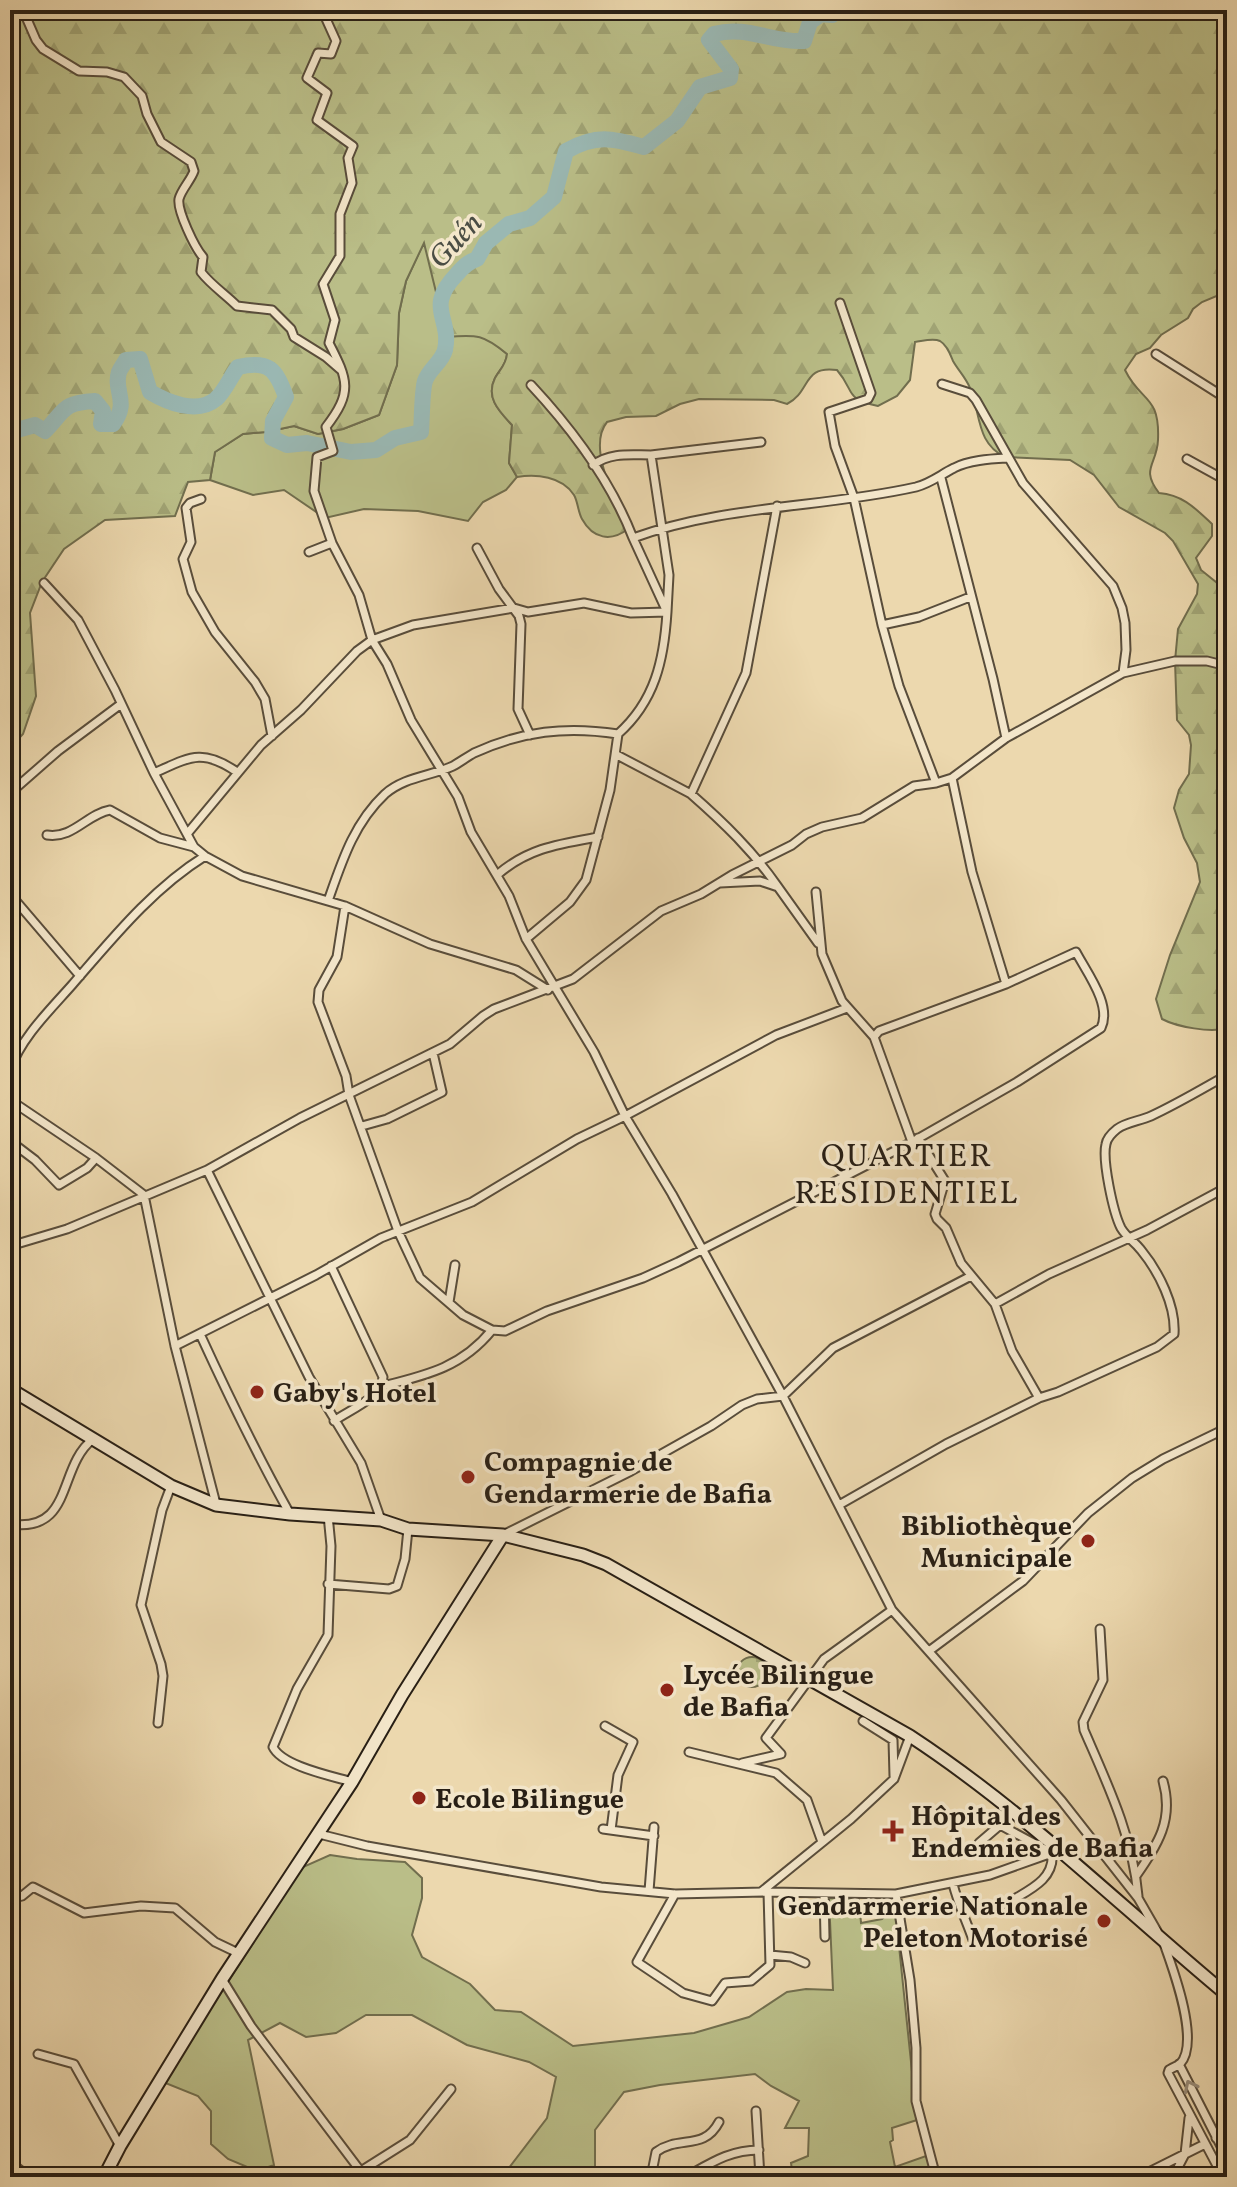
<svg xmlns="http://www.w3.org/2000/svg" width="1237" height="2187" viewBox="0 0 1237 2187" font-family="Vollkorn,serif">
  <defs>
    <pattern id="forest-firs" width="22" height="20" patternUnits="userSpaceOnUse" patternTransform="scale(2)"><rect width="22" height="20" fill="#babe88"/><path d="M5 1l3.5 6h-7zM16 11l3.5 6h-7z" fill="#a0a374"/></pattern>
    <pattern id="cemetery-stones" width="16" height="16" patternUnits="userSpaceOnUse" patternTransform="scale(2)"><rect width="16" height="16" fill="#babe88"/><path d="M2 7V4a2 2 0 0 1 4 0v3zM10 15v-3a2 2 0 0 1 4 0v3z" fill="#a0a374"/></pattern>
  </defs>
  <rect width="100%" height="100%" fill="#ecd8ae"/>
  <filter id="stains"><feTurbulence type="fractalNoise" baseFrequency=".0025" numOctaves="4"/><feColorMatrix values="0 0 0 0 .2 0 0 0 0 .09 0 0 0 0 .02 0 0 0 .5 -.17"/></filter>
  <radialGradient id="worn" r=".72"><stop offset=".6" stop-color="#630" stop-opacity="0"/><stop offset="1" stop-color="#630" stop-opacity=".3"/></radialGradient>
  <path fill="#babe88" stroke="#716e4e" stroke-width="2" d="M424 242 474 334 490 340 507 354C506 365 500 369 495 378 485 398 500 412 512 425L509 463 517 477 506 490 483 502 468 521 418 511 364 509 325 518 284 490 253 495 210 480 215 452 243 434 266 432 294 426 318 434 343 429 379 415 397 365 399 313 406 281Z
    M330 1855 357 1859 405 1862 422 1878V1898L412 1935 422 1957 470 1984 495 2010 521 2012 573 2046 694 2033 749 2017 787 1992 806 1989 833 1990 829 1898 859 1899 861 1923 882 1919 895 1907 917 2120 892 2128 893 2140 890 2142 895 2167 926 2156 934 2177H793L791 2163 808 2156 809 2128H785L799 2101 771 2086 755 2074 660 2085 624 2092 595 2130V2177H502L547 2118 556 2077 529 2062 467 2045 412 2015H366L336 2033 306 2037 280 2023 248 2040 274 2165 257 2171 228 2159 211 2144V2111L198 2096 163 2082 257 1937 270 1907 303 1867Z"/>
  <path fill="url(#forest-firs)" stroke="#716e4e" stroke-width="2" d="M10 10H1227V255L1219 295 1202 302 1193 309 1188 318 1161 335 1150 348 1136 354 1125 370C1141 403 1160 394 1158 440 1157 465 1140 468 1159 493 1183 495 1195 508 1212 524V536L1196 558 1201 570 1216 582 1227 576V740C1221 755 1218 761 1227 775V1028C1211 1033 1177 1027 1162 1019L1156 999 1170 955 1200 882 1197 863 1184 838 1174 808 1179 790 1189 774 1191 745 1189 735 1177 720 1175 661 1178 629 1197 594 1198 584 1173 541 1165 533 1119 507 1094 475 1070 460 1005 457C976 443 981 414 970 388 966 378 958 370 953 361 950 354 947 345 940 341 933 338 923 341 915 342L910 380 897 396 878 406C843 398 856 392 837 370 802 365 811 392 787 404L774 400 699 399 680 404 656 416 626 417 607 422C586 448 617 502 628 529 611 542 593 539 582 519 578 512 578 502 574 495 562 476 536 474 517 477L509 463 512 425C500 412 485 398 495 378 500 369 506 365 507 354 484 335 477 334 447 337L424 243 406 281 399 313 397 365 379 415 343 429 318 434 294 426 266 432 243 434 215 452 210 480 188 482 175 516 105 520 64 549 42 582 30 613 36 696 23 734 10 748Z"/>
  <path fill="url(#cemetery-stones)" stroke="#716e4e" stroke-width="2" d="M737 1672a15 15 0 1 1 30 0a15 15 0 1 1-30 0Z"/>
  <g fill="none" stroke-linecap="round" stroke-linejoin="round">
    <path stroke="#9ab8b3" stroke-width="16" d="M10 432 35 425 45 431C66 409 62 403 95 401L103 411 101 424H113C130 402 113 391 119 372 121 367 124 364 126 360L140 359 150 392C167 402 197 415 216 399 225 391 231 376 238 367 269 360 276 369 286 397L273 421 272 438 287 445 307 443 351 452 376 450 395 438 421 432C422 419 422 390 425 381 429 369 442 362 445 350 452 317 424 308 457 274 463 267 468 262 477 259L486 243 509 224 530 218 554 197 566 151C596 134 612 138 644 147L677 121 700 87 730 78 731 69 709 40 714 34C748 25 771 43 804 41L810 22 821 14 832 15 834 10"/>
    <defs>
      <path id="street" d="M23 10 36 40 43 49 79 71 107 72 124 77 142 96 147 114 161 142 191 162 194 171C191 180 181 190 179 199 177 211 195 248 203 257L201 272C211 285 225 294 237 306L272 310 291 329 294 337 326 357 341 370
        M322 10 336 41 331 54 318 53 307 78 327 93 317 120 353 146 348 158 352 183 340 214V256L323 284 335 320 329 343C348 380 353 392 326 427L333 451 317 457 314 491 332 543
        M840 303 871 393 868 399 829 412 835 446 854 498 882 625 899 686 936 783 952 778
        M1156 354 1227 399
        M942 384 970 393 976 400 1023 483 1113 586 1122 608 1125 623 1126 650 1123 673
        M531 385C572 429 611 481 633 538
        M761 442 651 455 669 575 667 612 633 538C724 505 823 508 916 487 931 483 940 475 954 468 969 460 990 459 1008 458
        M1187 459 1227 481
        M593 465C611 452 630 455 651 455
        M941 478 993 679 1006 738
        M201 499 190 503 186 508 191 542 183 559 192 592 215 632 255 682 265 699 272 736
        M477 548 499 589 519 616 521 624 518 709 530 735
        M309 552 332 543 359 595 372 640 413 625 514 608 528 612 584 603 631 613 667 612C664 660 655 701 618 734
        M44 583 78 620 115 690 154 773 194 847 205 856 242 876 345 906 430 944 516 970 548 990
        M882 625 919 617 970 597
        M617 755 691 794 746 673 777 506
        M154 773C190 757 202 748 237 772
        M10 793 58 751 121 704
        M691 794C724 823 753 851 778 887
        M187 834 261 745 301 710 357 651 372 640 387 664 411 720 458 797 471 832 509 896 526 939 594 1052 625 1116 672 1194 783 1396 892 1610 1061 1800 1138 1898 1157 1931
        M47 835C73 839 87 814 110 810L160 838 194 847
        M497 875C528 848 559 844 598 837
        M720 883 760 881 778 887 818 943
        M816 892 822 954 842 1001 874 1037
        M10 894 80 976
        M328 901C342 861 354 823 385 794 404 777 431 776 453 766 460 762 467 757 474 753 522 731 566 726 618 734L610 790 586 880 570 902 526 939
        M345 906 337 957 319 990 318 1002 346 1076 349 1095 398 1231 420 1278 463 1315 492 1330 505 1331 547 1311 643 1278 678 1262 912 1142 874 1037 879 1031 1006 984 972 872 952 778 1006 738 1123 673 1175 661H1207L1227 666
        M10 1070C21 1038 49 1011 72 985 112 939 152 889 205 856
        M10 1100 96 1158 144 1195 175 1346 216 1504
        M362 1126 387 1119 442 1092 433 1053
        M918 1138 945 1181 935 1214 937 1219 946 1228 961 1263 995 1304
        M10 1141 35 1160 59 1185 87 1168 96 1158
        M912 1142 1017 1082 1101 1028C1112 1005 1087 973 1076 952L1006 984
        M207 1170 300 1118 450 1044 483 1016 494 1009 573 979 661 911 701 894 732 875 792 845 806 834 822 827 862 818 914 786 936 783
        M10 1246 67 1229 207 1170 309 1377 361 1463 381 1520
        M331 1266 383 1377C382 1398 349 1410 334 1421
        M449 1302 455 1265
        M200 1334C228 1395 257 1455 290 1514
        M175 1346 316 1275 381 1238 472 1202 577 1139 625 1116 776 1035 847 1008
        M383 1386C427 1375 462 1367 492 1330
        M1039 1398 1012 1351 995 1304 1049 1274 1147 1230 1227 1187
        M839 1505 946 1444 1039 1398 1058 1392 1157 1347 1174 1334C1176 1306 1159 1272 1141 1250 1134 1241 1127 1238 1121 1228 1113 1212 1102 1160 1106 1144 1107 1138 1112 1133 1117 1129 1126 1122 1140 1121 1151 1116 1177 1104 1202 1089 1227 1075
        M328 1515 331 1546 328 1635 297 1689 273 1747C282 1766 332 1776 352 1782
        M10 1524C74 1533 57 1467 93 1439
        M505 1534 631 1471 711 1426 742 1405 757 1399 783 1396 833 1348 971 1276
        M328 1584 389 1589 397 1586 405 1559 408 1529
        M1100 1629 1103 1680 1083 1722 1084 1730C1107 1783 1133 1837 1138 1896
        M929 1651 1023 1581 1088 1513 1132 1478 1163 1459 1227 1428
        M863 1721 893 1740 894 1776
        M158 1723 163 1676 161 1664 141 1605 162 1510 171 1486
        M605 1726 633 1742 618 1775 611 1830
        M689 1752 776 1773 807 1800 822 1842
        M742 1763 781 1754 766 1738 824 1659 892 1610
        M603 1829 654 1836
        M319 1834 367 1846 601 1887 675 1894 768 1892 896 1894 990 1875 1052 1853 1062 1852
        M979 1843 1000 1825 1052 1853C1055 1881 1026 1891 1006 1904
        M1136 1876C1158 1844 1174 1820 1163 1781
        M953 1884C958 1904 966 1920 973 1940
        M649 1891 654 1827
        M761 1892 851 1819 894 1779 910 1736
        M824 1893 825 1937
        M675 1894 637 1962 683 1993 712 2001 725 1983 751 1981 770 1965 768 1892
        M896 1894 910 1980 916 2048V2101L936 2177
        M10 1899 22 1896 33 1887 84 1913 141 1906 175 1908 215 1942 238 1953
        M1163 1941C1172 1966 1201 2042 1180 2064 1179 2065 1170 2069 1169 2070L1168 2073 1223 2177
        M770 1955 791 1957 805 1963
        M222 1979 251 2026 365 2177
        M38 2054 74 2064 120 2146
        M1179 2064 1227 2158
        M756 2111 760 2177
        M1216 2138 1227 2132
        M10 2162 29 2177
        M361 2171 410 2140 451 2089
        M691 2174C714 2161 732 2150 759 2150
        M656 2177 653 2167 656 2152C679 2135 704 2151 719 2122
        M1139 2177 1205 2144
        M1173 2177 1185 2154 1189 2118"/>
      <path id="secondary" d="M10 1389 171 1486 216 1505 290 1514 381 1520 408 1529 503 1535 583 1555 606 1564 910 1736C1026 1812 1121 1907 1227 1995
        M104 2177 120 2146 222 1979 352 1782 402 1695 503 1535"/>
    </defs>
    <use href="#street" stroke="#594d3b" stroke-width="11"/>
    <use href="#secondary" stroke="#281f15" stroke-width="15"/>
    <use href="#street" stroke="#f3e6ca" stroke-width="7"/>
    <use href="#secondary" stroke="#f3e6ca" stroke-width="11"/>
  </g>
  <defs><path id="oneway-chevron" d="M-2-3.5L2.5 0L-2 3.5" fill="none" stroke-width="1.6" stroke-linecap="round" stroke-linejoin="round" transform="scale(2)"/></defs>
  <use stroke="#988c79" href="#oneway-chevron" transform="translate(1190 2086) rotate(-116)"/>
  <g fill="#8f2418" stroke="#f3e6ca" stroke-width="3">
    <circle cx="257" cy="1392" r="8"/>
    <circle cx="468" cy="1477" r="8"/>
    <circle cx="1088" cy="1541" r="8"/>
    <circle cx="667" cy="1690" r="8"/>
    <circle cx="419" cy="1798" r="8"/>
    <path d="M889 1819h8v8h8v8h-8v8h-8v-8h-8v-8h8z"/>
    <circle cx="1104" cy="1921" r="8"/>
  </g>
  <g text-anchor="middle" stroke-width="7" stroke-linejoin="round" paint-order="stroke">
    <g font-size="28" font-weight="bold" fill="#281f15" stroke="#f3e6ca" text-anchor="start">
      <text x="273" y="1402">Gaby's Hotel</text>
      <text x="484" y="1471">Compagnie de<tspan x="484" dy="32">Gendarmerie de Bafia</tspan></text>
      <text x="1072" y="1535" text-anchor="end">Bibliothèque<tspan x="1072" dy="32">Municipale</tspan></text>
      <text x="683" y="1684">Lycée Bilingue<tspan x="683" dy="32">de Bafia</tspan></text>
      <text x="435" y="1808">Ecole Bilingue</text>
      <text x="911" y="1825">Hôpital des<tspan x="911" dy="32">Endemies de Bafia</tspan></text>
      <text x="1088" y="1915" text-anchor="end">Gendarmerie Nationale<tspan x="1088" dy="32">Peleton Motorisé</tspan></text>
    </g>
    <g font-size="30" font-style="italic" fill="#4a4d44" stroke="#f3e6ca">
      <text transform="translate(455 240) rotate(-47)" y="10">Guén</text>
    </g>
    <g font-size="32" letter-spacing="2" fill="#281f15" stroke="#f3e6ca">
      <text x="907" y="1166">QUARTIER<tspan x="907" dy="37">RESIDENTIEL</tspan></text>
    </g>
  </g>
  <rect width="1237" height="2187" fill="none" stroke="#ecd8ae" stroke-width="40"/>
  <rect x="12" y="12" width="1213" height="2163" fill="none" stroke="#281f15" stroke-width="4"/>
  <rect x="20" y="20" width="1197" height="2147" fill="none" stroke="#281f15" stroke-width="2"/>
  <rect width="100%" height="100%" filter="url(#stains)"/>
  <rect width="100%" height="100%" fill="url(#worn)"/>
</svg>
